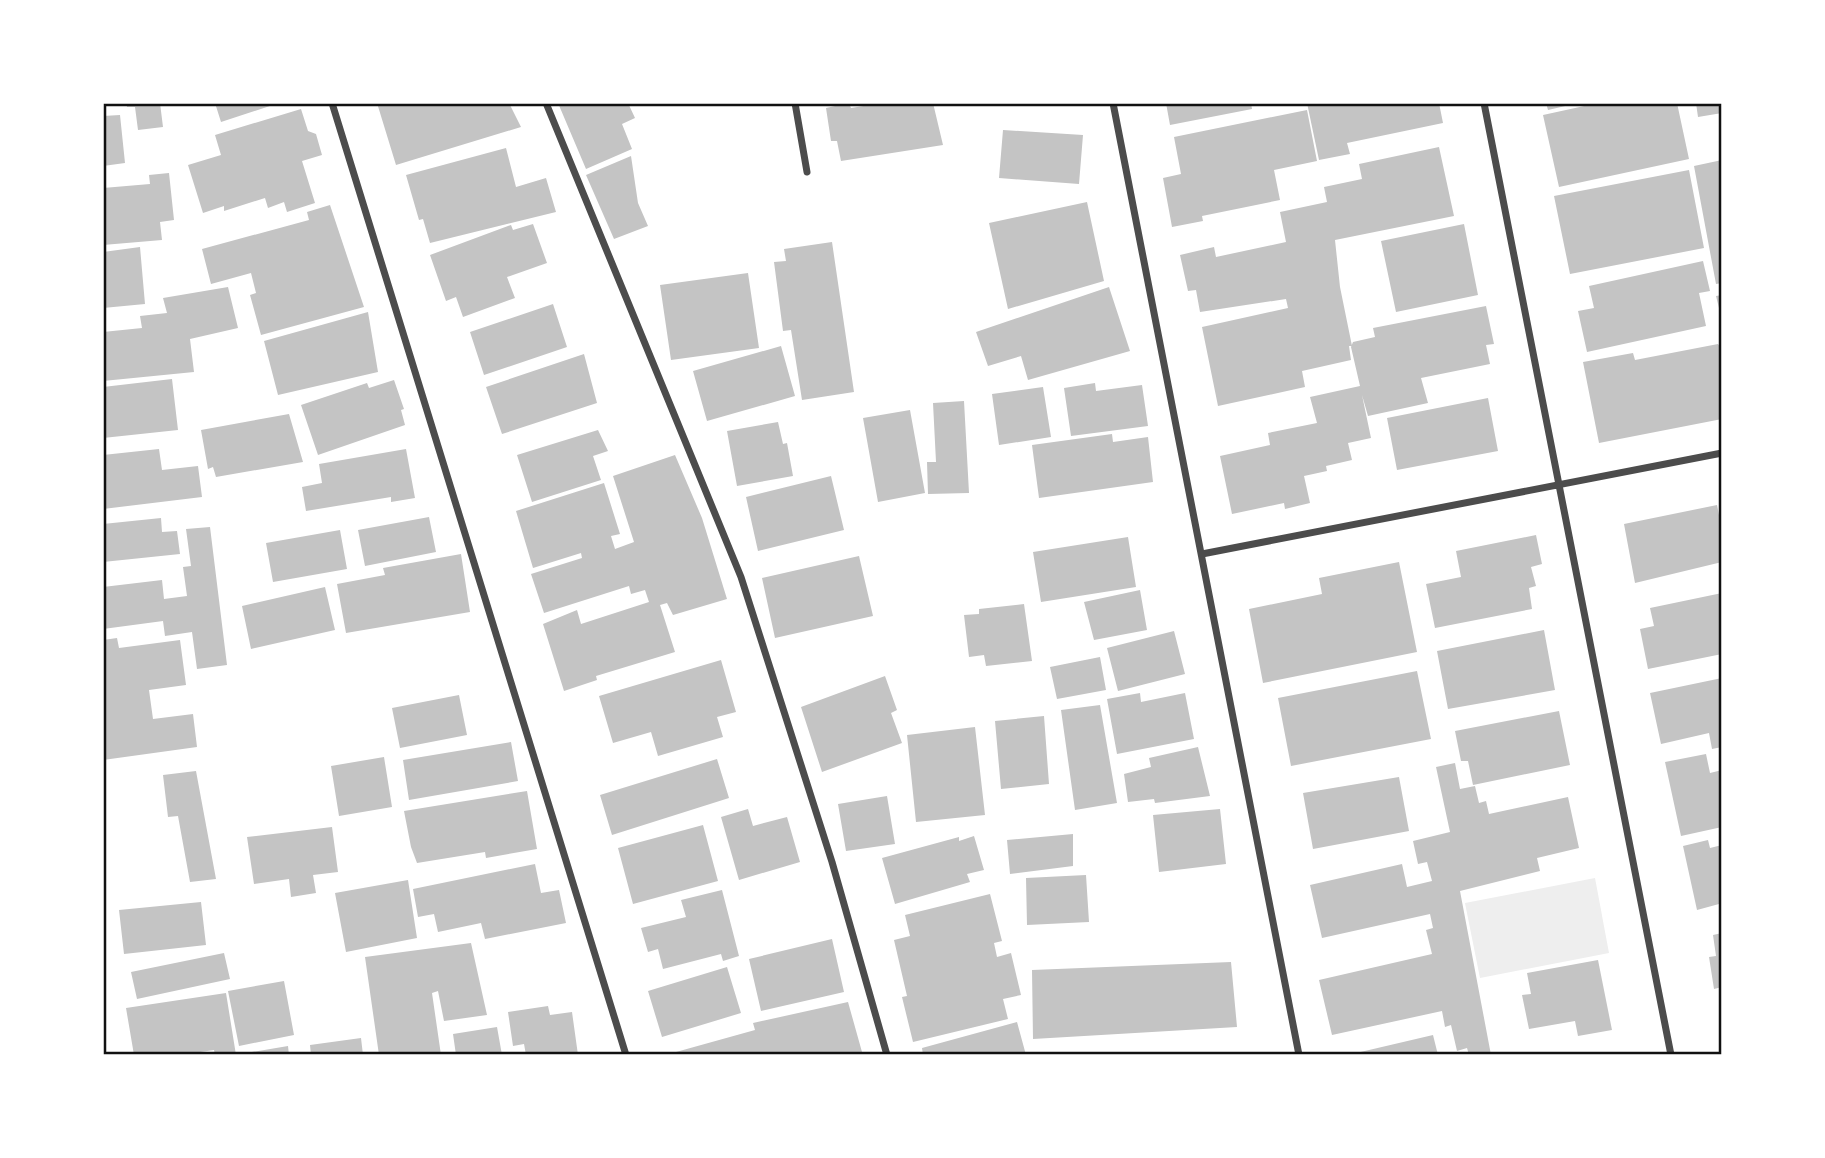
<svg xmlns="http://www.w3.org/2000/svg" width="1825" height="1158" viewBox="0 0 1825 1158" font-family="'Noto Sans',sans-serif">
  <rect width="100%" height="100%" fill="#fff"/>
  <path fill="#eee" d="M1595 878 1609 953 1480 978 1465 903Z"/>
  <path fill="#c4c4c4" d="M126 103H160L163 127 138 130 135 107H127Z
    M215 103H275L276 104 221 122Z
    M377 103H509L521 127 396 165Z
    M558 103H628L635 118 622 124 632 149 586 169Z
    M849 103 851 108 882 103H933L943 145 841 161 837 141H831L826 108Z
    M1166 103H1251L1252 109 1170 125Z
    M1307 103H1439L1443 123 1347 143 1350 154 1319 160Z
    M1546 103H1573L1574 104 1548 110Z
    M1598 103H1677L1689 159 1559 187 1543 115Z
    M1696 103H1722V113L1698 117Z
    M301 109 308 131 316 134 322 155 302 161 315 203 287 212 284 202 268 208 265 198 224 211V206L203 213 188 165 221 155 215 135Z
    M1307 110 1317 161 1274 170 1280 200 1202 216 1203 221 1172 227 1163 178 1181 174 1174 137Z
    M120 115 125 163 103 166V116Z
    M1003 130 1083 135 1079 184 999 178Z
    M1439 147 1454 216 1335 240 1340 287 1352 346H1349L1351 360 1302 371 1305 387 1218 406 1202 327 1288 308 1286 299 1200 312 1196 290 1188 291 1180 255 1214 247 1216 257 1286 242 1280 212 1327 202 1324 187 1362 179 1359 164Z
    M506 148 516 187 546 178 556 212 430 243 423 219 419 220 406 175Z
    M631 156 638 203 648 226 614 239 586 175Z
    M1722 160V283L1716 284 1694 166Z
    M1689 170 1704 248 1570 274 1554 196Z
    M169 173 174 220 160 222 162 240 103 245V188L150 184 149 175Z
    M1087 202 1104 281 1008 309 989 223Z
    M330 205 364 307 261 335 250 295 256 293 251 273 211 284 202 249 309 220 307 212Z
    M533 224 547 263 507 277 515 298 463 317 456 297 446 301 430 255 511 225 513 230Z
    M1464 224 1478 295 1396 312 1381 241Z
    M832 242 854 392 802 400 791 330 783 331 774 262 786 261 784 249Z
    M140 247 145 304 103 308V252Z
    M1703 261 1710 291 1699 293 1706 326 1587 352 1578 311 1594 308 1589 286Z
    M748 273 759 348 671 360 660 285Z
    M228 287 238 328 190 339 194 372 103 381V332L142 328 140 316 167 313 163 298Z
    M1109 287 1130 351 1028 380 1021 356 988 366 976 332Z
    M1722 295V316H1721L1716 296Z
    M553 304 567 347 484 375 470 332Z
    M1486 306 1494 344 1486 345 1490 364 1421 378 1428 403 1368 416 1362 395 1371 438 1348 443 1352 460 1326 466 1327 471 1304 476 1310 503 1285 509 1284 503 1232 514 1220 456 1270 445 1268 433 1317 423 1310 397 1360 386 1351 347 1353 342 1375 337 1373 328Z
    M368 312 378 372 278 395 264 341Z
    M1718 344 1722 349V419L1599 443 1583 362 1633 353 1635 360Z
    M781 346 795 396 707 421 693 371Z
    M584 354 597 403 502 434 486 387Z
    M172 379 178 430 103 438V387Z
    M394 380 404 409 401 410 405 425 318 455 301 405 367 383 369 388Z
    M1095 383 1096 391 1142 385 1148 426 1071 436 1064 388Z
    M1043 387 1051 437 999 445 992 394Z
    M1488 398 1498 451 1397 470 1387 418Z
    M964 401 969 493 928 494 927 462H936L933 403Z
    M910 410 925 493 878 502 863 418Z
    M289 414 303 462 216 477 213 467 208 469 201 430Z
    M778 422 783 444 787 443 793 476 737 486 727 431Z
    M598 430 608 451 593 456 601 480 532 502 517 455Z
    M1112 434 1113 442 1148 437 1153 482 1039 498 1032 445Z
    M159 449 162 470 198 466 202 497 103 509V455Z
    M406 449 415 498 391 502V497L306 511 302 487 322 483 319 464Z
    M675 455 702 518 727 599 673 615 667 603 660 605 675 652 596 676 597 680 564 691 543 624 577 610 581 624 649 602 645 590 631 594 629 586 544 613 531 574 582 558 581 553 533 568 516 511 604 483 620 534 611 536 615 549 634 542 613 476Z
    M831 476 844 530 758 551 746 497Z
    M1717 505 1722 530V562L1635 583 1624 524Z
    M429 517 436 552 365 566 358 530Z
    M161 518 162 532 177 531 180 554 103 562V524Z
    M210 527 227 665 197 669 192 632 165 636 163 621 103 629V587L162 580 164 599 187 596 183 567 191 566 186 529Z
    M340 530 347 569 273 582 266 543Z
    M1536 535 1542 564 1531 567 1536 586 1529 588 1532 609 1435 628 1426 584 1461 577 1456 551Z
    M1128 537 1136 587 1041 602 1033 552Z
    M461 554 470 612 346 633 337 584 385 575 383 568Z
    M859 556 873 616 775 638 762 578Z
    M1399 562 1417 652 1263 683 1249 609 1322 594 1319 578Z
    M325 587 335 630 251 649 242 606Z
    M1140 590 1147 630 1094 640 1084 602Z
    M1722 593V654L1648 669 1640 629 1654 626 1650 608Z
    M1024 604 1032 661 986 666 984 655 969 657 964 615 979 614V609Z
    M1544 630 1555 690 1448 709 1437 651Z
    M1174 631 1185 674 1118 691 1107 648Z
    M117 638 119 648 180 640 186 685 149 690 153 719 193 714 197 747 103 760V640Z
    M1100 657 1106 690 1057 699 1050 667Z
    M721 660 736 712 717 717 723 737 658 756 651 732 613 743 599 696Z
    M1417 671 1431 739 1291 766 1278 698Z
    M885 676 897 710 891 713 902 743 822 772 801 707Z
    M1722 678V747L1712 749 1709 733 1661 744 1650 693Z
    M1140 693 1141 702 1185 693 1194 739 1117 754 1107 699Z
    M459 695 467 735 400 748 392 708Z
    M1100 705 1117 803 1075 810 1061 710Z
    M1559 711 1570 765 1473 785 1468 761H1461L1455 731Z
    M1044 716 1049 784 1001 789 995 721Z
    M975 727 985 815 916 822 907 735Z
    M511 742 518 781 409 800 403 760Z
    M1198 747 1210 796 1155 803 1154 799 1128 802 1124 774 1151 767 1149 758Z
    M1706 754 1710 773 1722 770V827L1681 836 1665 762Z
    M384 757 392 807 339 816 331 766Z
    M717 759 729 798 612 835 600 795Z
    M1455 763 1460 789 1475 786 1479 803 1486 801 1489 814 1568 797 1579 848 1537 858 1540 871 1460 891 1491 1055H1469L1467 1048 1457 1051 1451 1025 1445 1027 1442 1011 1332 1035 1319 980 1432 954 1426 930 1433 928 1430 914 1322 938 1310 885 1402 864 1407 887 1432 881 1427 862 1418 864 1413 841 1450 832 1436 767Z
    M196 771 216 879 190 882 178 816 168 817 163 775Z
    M1399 777 1409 831 1313 849 1303 793Z
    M527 791 537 849 486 858 485 852 417 863 411 847 404 811Z
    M887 796 895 844 846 851 838 804Z
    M748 809 753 826 787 817 800 862 739 880 721 817Z
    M1220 809 1226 864 1159 872 1153 815Z
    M703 825 718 881 633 904 618 848Z
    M332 827 338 872 313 875 316 893 291 897 289 879 254 884 247 837Z
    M1073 834V866L1010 874 1007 840Z
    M974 836 984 870 967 874 970 882 895 904 882 858 959 837V841Z
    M1708 840 1710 848 1722 845V912L1719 904 1697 910 1683 846Z
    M535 864 541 893 559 890 566 923 485 939 481 923 438 932 434 914 418 917 413 889Z
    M1086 875 1089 922 1027 925 1026 878Z
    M408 880 417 938 346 952 335 893Z
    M722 890 739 956 723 961 721 954 663 969 658 949 648 952 641 928 686 917 681 900Z
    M990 894 1002 941 994 943 997 957 1011 953 1021 995 1003 999 1008 1019 913 1042 902 997 907 996 894 940 910 936 905 915Z
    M201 902 206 945 124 954 119 910Z
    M1722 933V987L1714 989 1709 957 1716 956 1713 935Z
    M832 939 844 992 761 1011 749 959Z
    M471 943 487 1015 444 1021 438 991 432 993 441 1055H379L365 957Z
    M224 953 230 979 137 999 131 972Z
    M1598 960 1612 1030 1578 1036 1575 1021 1529 1029 1522 995 1531 994 1527 973Z
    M1231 962 1237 1027 1033 1039 1032 970Z
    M727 967 741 1013 662 1037 648 991Z
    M284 981 294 1035 239 1046 228 991Z
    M226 993 236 1055H215L214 1050 180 1055H134L126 1008Z
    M848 1002 862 1052 677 1055 676 1052 755 1030 753 1023Z
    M548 1006 550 1015 572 1012 578 1055H526L524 1044 513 1046 508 1012Z
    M1017 1022 1026 1055H923L922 1048Z
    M497 1027 502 1055H456L453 1034Z
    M1433 1035 1438 1055H1353L1352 1054Z
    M361 1038 363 1055H311L310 1045Z
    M288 1046 289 1055H247L246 1053Z"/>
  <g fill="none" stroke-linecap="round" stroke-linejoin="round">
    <path stroke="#4c4c4c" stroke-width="7" d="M332 103 626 1055
      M546 103 741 577 832 862 887 1055
      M795 103 807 172
      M1113 103 1299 1055
      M1484 103 1671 1055
      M1202 554 1722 453"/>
  </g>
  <rect width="1825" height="1158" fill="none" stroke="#ffffff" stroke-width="210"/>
  <rect x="105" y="105" width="1615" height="948" fill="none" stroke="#111" stroke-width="2.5"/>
</svg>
